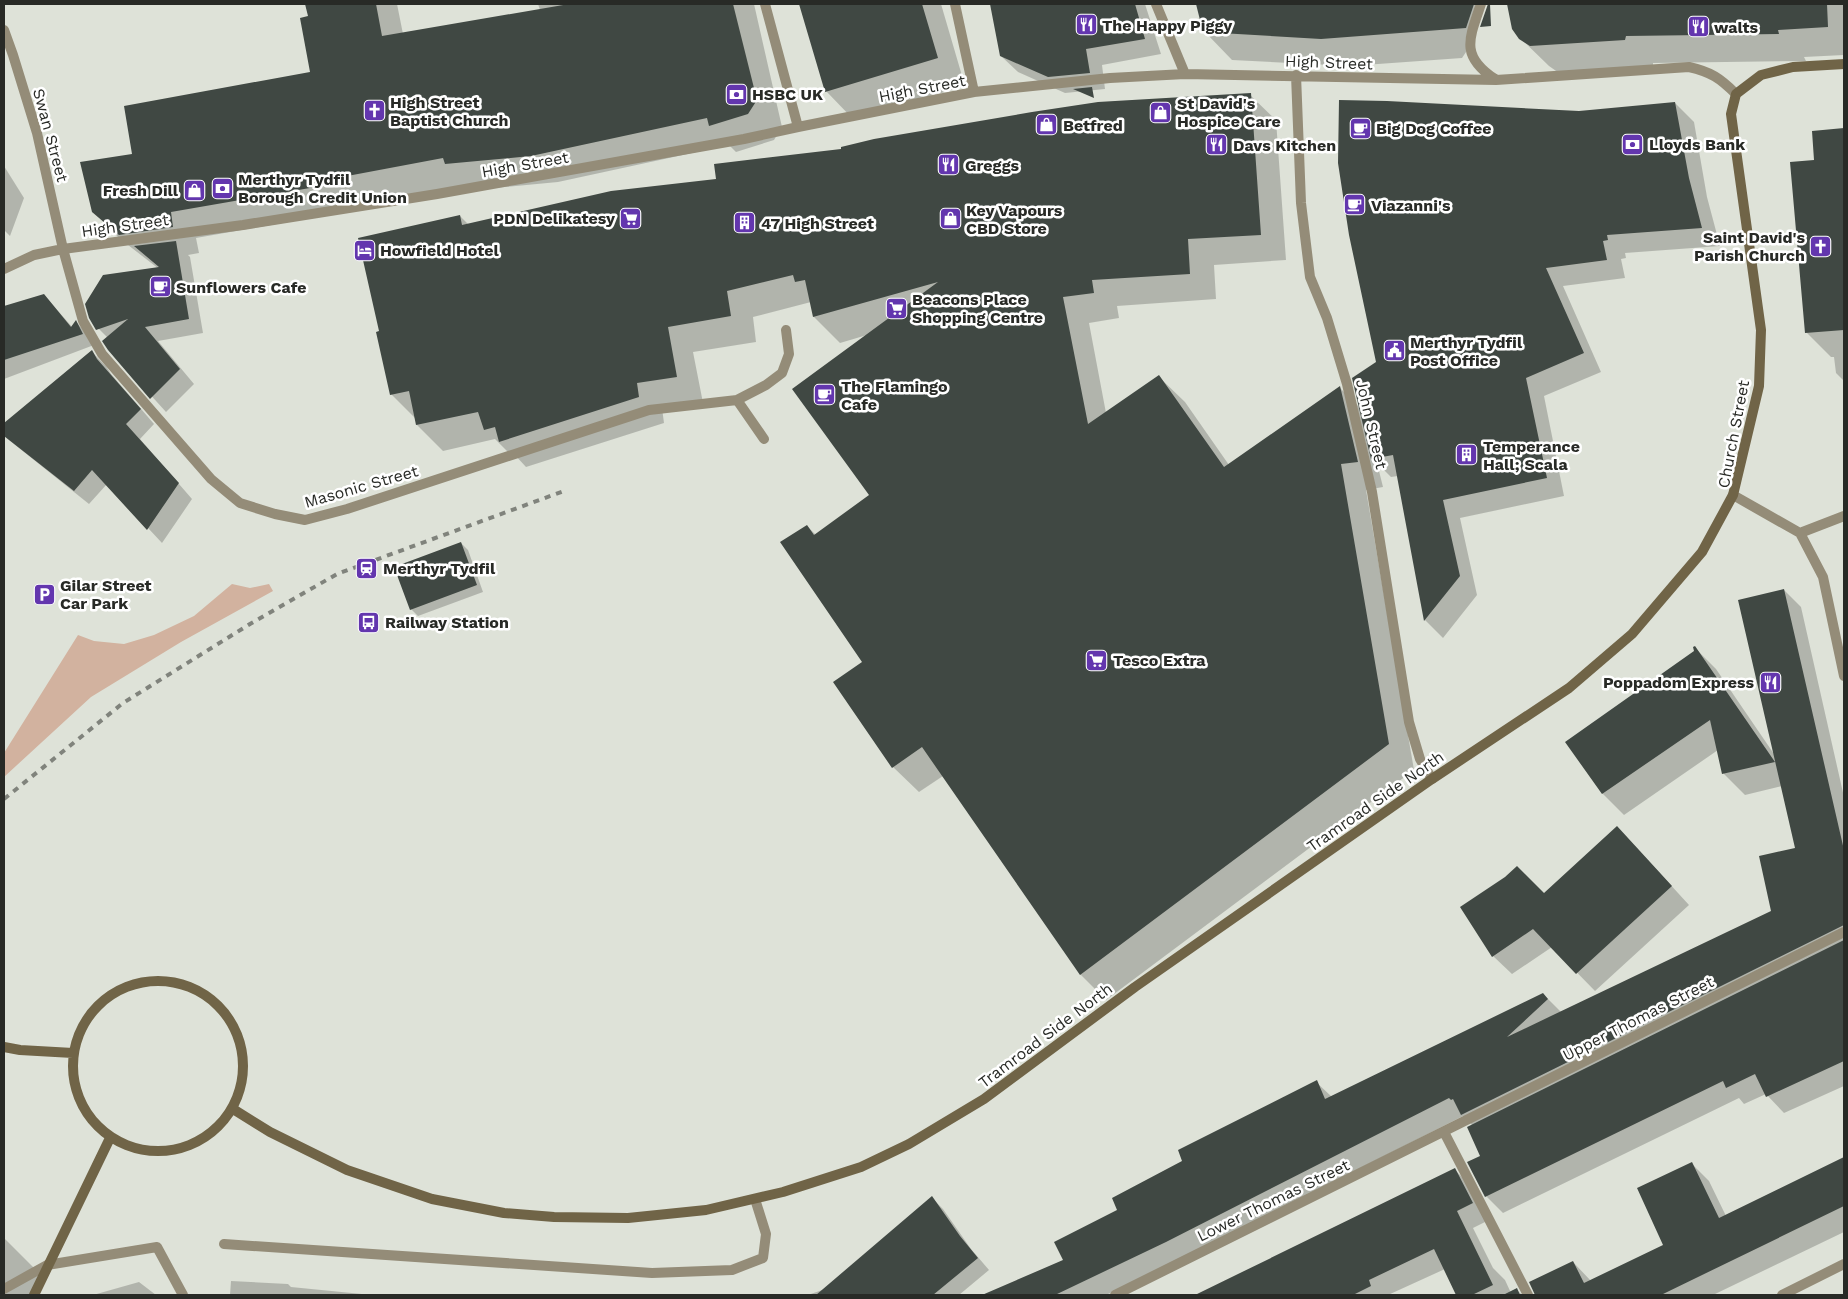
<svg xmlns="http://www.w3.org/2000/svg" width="1848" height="1299" viewBox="0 0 1848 1299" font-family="'Work Sans',sans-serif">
  <rect width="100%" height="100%" fill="#dee2d8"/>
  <path fill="#d2b29f" d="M232 584 250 588 269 584 273 591 181 642 91 697 4 777V753L78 635 94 641 124 644 154 635 194 616Z"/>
  <path fill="#0003" d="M307 4H397L403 34 540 10 538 4H754L782 127 774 140 736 152 729 145 558 182 472 190 196 238 199 253 188 255 190 257 203 333 158 341 194 384 166 412 109 349 108 338 95 325 159 269 119 238 93 211 134 155 311 73 309 17Z
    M800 4H941L965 86 853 119 826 91Z
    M992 4H1145L1161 54 1102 65 1105 89 1065 93 1018 72 1001 56Z
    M1197 4H1483L1468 49 1462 58 1350 66 1232 60 1205 32Z
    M1515 4H1844V55L1804 57 1806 61 1653 63V68L1559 73 1549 66 1520 38 1510 15Z
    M1250 95 1276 120 1286 260 1214 265 1216 299 1117 306 1119 318 1089 323 1106 413 1159 377 1185 402 1229 465 1340 388 1361 409 1377 363 1579 112 1675 103 1694 122 1707 197 1720 246 1625 253 1626 258 1621 259 1625 278 1563 286 1601 372 1544 396 1564 496 1460 518 1477 595 1443 638 1425 620 1398 476 1391 477 1377 463 1383 487 1366 490 1414 770 1106 1000 1081 975 943 776 919 792 893 767 864 662 807 526 816 535 871 495 867 335 840 343 814 317 811 302 753 317 756 342 693 352 703 403 662 408 664 423 526 467 514 454 511 455 495 439 443 451 417 425 416 419 391 394 380 332 460 216 469 225 717 180 843 150Z
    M1844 130V381L1836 373 1834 357H1831L1806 332 1815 161 1813 132Z
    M4 166 24 198 10 236 4 230Z
    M44 295 73 328 76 322 90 336 94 345 4 379V307Z
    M91 351 106 366 111 374 154 424 140 439 192 499 162 543 107 484 89 504 4 436V425Z
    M461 543 468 550 483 592 418 616 411 609Z
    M1784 590 1801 607 1844 797V1086L1784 1113 1766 1094 1744 1104 1739 1098 1503 1213 1486 1196 1482 1157 1473 1126 1463 1116 1183 1258 1106 1295H1030L1019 1281 1064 1260 1119 1211 1183 1162 1316 1082 1332 1097 1543 994 1561 1012 1773 911 1796 849 1782 786 1745 795 1724 774 1718 750 1624 815 1603 794 1567 742 1696 651 1695 648 1716 669 1774 754Z
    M1635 846 1689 905 1595 991 1552 947 1512 974 1493 956 1544 895Z
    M1844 1159V1232L1713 1295H1536L1573 1262 1591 1281 1665 1245 1692 1164 1709 1181 1726 1216Z
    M1455 1170 1472 1187 1489 1220 1473 1228 1493 1268 1505 1280 1511 1293 1517 1290 1522 1295H1457L1445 1269 1388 1295H1199Z
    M932 1198 943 1209 971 1249 989 1270 959 1295H808L825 1289Z
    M4 1238 46 1280 31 1295H4Z
    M231 1281 288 1284 291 1287 372 1295H230Z
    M139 1282 156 1295H93Z"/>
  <path fill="#404843" d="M305 4H376L382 36 569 4H733L757 100 748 114 709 126 707 118 531 156 445 164 443 158 326 180 327 185 171 212 173 227 119 235 92 212 80 162 132 154 124 106 310 72 300 18 308 16Z
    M799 4H922L938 58 825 92Z
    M990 4H1135L1145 39 1086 49 1090 73 1048 77 1000 56Z
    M1196 4H1474L1466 28 1321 39 1203 32Z
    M1488 4H1490L1491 26 1480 27Z
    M1507 4H1827L1828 27 1778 30 1779 34 1626 36 1625 40 1530 46 1519 39 1512 29Z
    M1092 87 1094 98 1073 89Z
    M1251 93 1261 235 1188 239 1190 274 1092 280 1094 293 1063 297 1088 424 1159 375 1224 467 1340 386 1358 462 1341 464 1389 744 1080 975 922 747 892 768 833 682 862 662 780 542 807 525 814 535 869 495 792 389 938 282 813 317 805 280 795 282 793 275 727 291 731 316 668 327 677 377 637 383 639 397 499 442 495 427 484 430 478 412 416 425 409 391 390 395 376 332 379 331 358 238 460 215 462 225 611 191 716 179 714 164 841 149V147L874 139 1032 112 1098 102Z
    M1339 100 1387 101 1579 111 1675 102 1689 178 1702 228 1607 235 1608 240 1603 241 1607 260 1546 268 1584 353 1526 378 1547 478 1443 500 1460 576 1424 621 1393 455 1371 459 1352 378 1376 362 1349 235 1338 163Z
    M1844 128V330L1805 333 1790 162 1814 160 1812 131Z
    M176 241 189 319 145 327 180 369 150 399 108 350 102 341 128 319 96 330 89 318 85 304 103 275 159 267 134 246Z
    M44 294 71 327 76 320 83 334 4 360V306Z
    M92 350 97 359 141 409 126 424 179 483 147 530 92 470 74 491 4 436V423Z
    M461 542 477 585 410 610 394 567Z
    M1784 589 1844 850V925L1461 1115 1453 1099 1451 1100 1449 1098 1166 1242 1055 1295H982L1063 1260 1054 1242 1117 1210 1112 1198 1182 1161 1178 1150 1317 1080 1325 1099 1543 993 1548 999 1507 1037 1771 911 1759 856 1795 848 1738 600Z
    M1695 646 1775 762 1722 774 1710 720 1602 794 1565 742 1694 651 1693 647Z
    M1617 826 1672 886 1576 974 1533 929 1492 957 1460 907 1505 877 1517 866 1544 893Z
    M1844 940V1061L1766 1097 1755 1074 1726 1088 1723 1081 1485 1197 1467 1162 1480 1156 1467 1127Z
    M1844 1157V1206L1661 1295H1535L1529 1282 1573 1261 1584 1283 1663 1245 1637 1188 1692 1162 1719 1218Z
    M1455 1168 1473 1203 1457 1211 1493 1285 1472 1295H1456L1434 1249 1369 1280 1371 1286 1353 1295H1195Z
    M932 1196 960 1236 978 1258 933 1295H816Z
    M1517 1288 1520 1295H1503Z"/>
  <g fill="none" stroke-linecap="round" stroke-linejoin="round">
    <path stroke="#948c78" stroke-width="10" d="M765 4 798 127
      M955 4 974 92
      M1156 4 1185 74
      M1481 4C1469 39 1460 56 1495 79
      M4 30 13 55 37 133 63 249 83 321 102 354 211 479 240 503 275 514 305 520 347 509 649 410 737 400 766 385 782 373 789 354 786 330
      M1296 75 1301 203 1310 277 1327 318 1347 384 1372 492 1409 722 1420 759 1432 779
      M4 269 34 255 63 249 243 225 437 194 744 139 798 127 974 92 1110 78 1185 74 1496 80 1689 67C1711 72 1720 78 1736 94
      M737 400 764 439
      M1733 495 1800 533 1823 577 1844 676
      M1800 533 1844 516
      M1444 1132 1528 1295
      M224 1244 652 1273 732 1270 763 1258 766 1234 755 1199
      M4 1289 47 1265 157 1247 183 1295
      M1115 1295 1844 932
      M1782 1295 1844 1264"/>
    <path stroke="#706447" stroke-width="10" d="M73 1066a85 85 0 1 1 170 0a85 85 0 1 1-170 0Z
      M4 1047 20 1050 73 1053
      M233 1109 270 1132 347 1170 432 1199 504 1213 554 1217 628 1218 706 1210 783 1192 861 1167 909 1144 984 1099 1135 987 1432 779 1569 688 1632 634 1702 552 1733 495 1759 386 1761 330 1731 114 1736 94 1761 75 1793 67 1844 64
      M34 1295 110 1138"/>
    <path stroke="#80837c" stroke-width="4" stroke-dasharray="6 6" stroke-linecap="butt" d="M4 799 123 703 250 624 337 574 564 491"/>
  </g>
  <defs>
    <symbol id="restaurant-square" viewBox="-11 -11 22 22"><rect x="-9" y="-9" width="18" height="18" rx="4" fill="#6336ae" stroke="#fff"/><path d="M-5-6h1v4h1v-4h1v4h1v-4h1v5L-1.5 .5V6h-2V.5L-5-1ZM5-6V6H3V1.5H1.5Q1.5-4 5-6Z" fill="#fff"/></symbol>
    <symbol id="bank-square" viewBox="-11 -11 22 22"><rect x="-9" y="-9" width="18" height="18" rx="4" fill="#6336ae" stroke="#fff"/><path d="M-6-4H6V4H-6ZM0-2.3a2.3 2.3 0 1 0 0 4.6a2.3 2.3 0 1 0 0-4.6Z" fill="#fff"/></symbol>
    <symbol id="church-square" viewBox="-11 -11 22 22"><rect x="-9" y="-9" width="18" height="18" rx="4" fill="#6336ae" stroke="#fff"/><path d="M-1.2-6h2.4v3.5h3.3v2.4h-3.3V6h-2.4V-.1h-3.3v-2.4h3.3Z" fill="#fff"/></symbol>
    <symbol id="shop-square" viewBox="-11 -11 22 22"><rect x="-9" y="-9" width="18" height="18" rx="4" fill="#6336ae" stroke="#fff"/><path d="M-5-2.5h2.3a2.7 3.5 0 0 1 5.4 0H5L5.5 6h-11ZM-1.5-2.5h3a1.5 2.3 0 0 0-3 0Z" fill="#fff"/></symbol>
    <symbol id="cafe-square" viewBox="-11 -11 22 22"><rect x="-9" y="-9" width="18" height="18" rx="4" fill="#6336ae" stroke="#fff"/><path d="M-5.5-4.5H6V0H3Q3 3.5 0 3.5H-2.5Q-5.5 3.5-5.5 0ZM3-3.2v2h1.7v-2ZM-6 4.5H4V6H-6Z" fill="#fff"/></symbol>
    <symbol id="supermarket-square" viewBox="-11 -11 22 22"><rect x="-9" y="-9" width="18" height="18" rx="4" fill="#6336ae" stroke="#fff"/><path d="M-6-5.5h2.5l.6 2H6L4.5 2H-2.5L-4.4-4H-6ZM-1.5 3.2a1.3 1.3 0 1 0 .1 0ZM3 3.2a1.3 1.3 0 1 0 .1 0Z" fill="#fff"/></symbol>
    <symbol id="building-square" viewBox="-11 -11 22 22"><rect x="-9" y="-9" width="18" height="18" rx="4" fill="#6336ae" stroke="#fff"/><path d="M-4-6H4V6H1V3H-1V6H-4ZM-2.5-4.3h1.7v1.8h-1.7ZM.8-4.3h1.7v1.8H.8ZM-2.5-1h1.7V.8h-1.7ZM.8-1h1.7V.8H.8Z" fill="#fff"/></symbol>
    <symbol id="hotel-square" viewBox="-11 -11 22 22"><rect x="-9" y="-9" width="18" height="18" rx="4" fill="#6336ae" stroke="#fff"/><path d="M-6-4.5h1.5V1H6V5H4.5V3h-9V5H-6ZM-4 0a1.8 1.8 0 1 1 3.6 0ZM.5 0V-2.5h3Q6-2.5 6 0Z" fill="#fff"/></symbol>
    <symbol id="civic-square" viewBox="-11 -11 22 22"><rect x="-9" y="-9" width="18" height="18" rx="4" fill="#6336ae" stroke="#fff"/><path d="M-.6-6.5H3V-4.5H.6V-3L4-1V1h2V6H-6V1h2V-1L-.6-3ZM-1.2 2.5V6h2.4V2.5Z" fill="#fff"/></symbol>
    <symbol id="station-square" viewBox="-11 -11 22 22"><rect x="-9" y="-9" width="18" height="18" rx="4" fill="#6336ae" stroke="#fff"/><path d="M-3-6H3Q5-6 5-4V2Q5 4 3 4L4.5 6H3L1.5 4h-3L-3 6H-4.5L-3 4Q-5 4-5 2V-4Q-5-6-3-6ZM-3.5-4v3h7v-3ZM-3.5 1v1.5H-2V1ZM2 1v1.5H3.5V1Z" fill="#fff"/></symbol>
    <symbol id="parking-square" viewBox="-11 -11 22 22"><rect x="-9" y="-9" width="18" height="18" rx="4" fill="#6336ae" stroke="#fff"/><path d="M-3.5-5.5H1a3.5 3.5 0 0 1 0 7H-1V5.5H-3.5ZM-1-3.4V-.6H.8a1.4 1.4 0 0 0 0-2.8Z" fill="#fff"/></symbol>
    <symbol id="bus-square" viewBox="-11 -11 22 22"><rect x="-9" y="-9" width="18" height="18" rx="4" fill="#6336ae" stroke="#fff"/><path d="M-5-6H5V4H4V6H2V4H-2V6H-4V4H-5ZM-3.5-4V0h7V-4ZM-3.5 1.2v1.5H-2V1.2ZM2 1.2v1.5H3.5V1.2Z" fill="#fff"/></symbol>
  </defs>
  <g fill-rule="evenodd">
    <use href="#restaurant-square" x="1074" y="12" width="25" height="25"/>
    <use href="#restaurant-square" x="1686" y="14" width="25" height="25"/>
    <use href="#bank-square" x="724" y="82" width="25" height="25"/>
    <use href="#church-square" x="362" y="98" width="25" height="25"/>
    <use href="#shop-square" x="1148" y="100" width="25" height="25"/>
    <use href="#shop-square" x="1034" y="112" width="25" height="25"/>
    <use href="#cafe-square" x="1348" y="116" width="25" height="25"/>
    <use href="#bank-square" x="1620" y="132" width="25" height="25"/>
    <use href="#restaurant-square" x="1204" y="132" width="25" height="25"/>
    <use href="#restaurant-square" x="936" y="152" width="25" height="25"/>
    <use href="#bank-square" x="210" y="176" width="25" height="25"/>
    <use href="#shop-square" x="182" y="178" width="25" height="25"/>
    <use href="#cafe-square" x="1342" y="192" width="25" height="25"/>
    <use href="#supermarket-square" x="618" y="206" width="25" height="25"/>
    <use href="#shop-square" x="938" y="206" width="25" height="25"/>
    <use href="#building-square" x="732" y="210" width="25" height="25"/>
    <use href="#church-square" x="1808" y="234" width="25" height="25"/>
    <use href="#hotel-square" x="352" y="238" width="25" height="25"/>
    <use href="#cafe-square" x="148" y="274" width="25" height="25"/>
    <use href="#supermarket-square" x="884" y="296" width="25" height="25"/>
    <use href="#civic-square" x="1382" y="338" width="25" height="25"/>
    <use href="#cafe-square" x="812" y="382" width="25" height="25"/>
    <use href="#building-square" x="1454" y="442" width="25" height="25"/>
    <use href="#station-square" x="354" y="556" width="25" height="25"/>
    <use href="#parking-square" x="32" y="582" width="25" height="25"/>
    <use href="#bus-square" x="356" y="610" width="25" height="25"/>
    <use href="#supermarket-square" x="1084" y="648" width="25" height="25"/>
    <use href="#restaurant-square" x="1758" y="670" width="25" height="25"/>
  </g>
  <g text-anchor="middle" stroke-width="5" stroke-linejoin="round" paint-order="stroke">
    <g font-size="16" font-weight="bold" fill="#282a26" stroke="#fff" text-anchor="start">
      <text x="1102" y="31">The Happy Piggy</text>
      <text x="1714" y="33">walts</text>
      <text x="752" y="100">HSBC UK</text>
      <text x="390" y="108">High Street<tspan x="390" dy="18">Baptist Church</tspan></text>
      <text x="1177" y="109">St David's<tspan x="1177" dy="18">Hospice Care</tspan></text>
      <text x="1063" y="131">Betfred</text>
      <text x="1376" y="134">Big Dog Coffee</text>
      <text x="1649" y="150">Lloyds Bank</text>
      <text x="1233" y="151">Davs Kitchen</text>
      <text x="965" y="171">Greggs</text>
      <text x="238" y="185">Merthyr Tydfil<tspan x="238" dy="18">Borough Credit Union</tspan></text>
      <text x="178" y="196" text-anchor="end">Fresh Dill</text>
      <text x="1371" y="211">Viazanni's</text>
      <text x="966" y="216">Key Vapours<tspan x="966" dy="18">CBD Store</tspan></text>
      <text x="615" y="224" text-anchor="end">PDN Delikatesy</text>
      <text x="761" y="229">47 High Street</text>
      <text x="1805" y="243" text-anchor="end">Saint David's<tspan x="1805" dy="18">Parish Church</tspan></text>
      <text x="380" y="256">Howfield Hotel</text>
      <text x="176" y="293">Sunflowers Cafe</text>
      <text x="912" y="305">Beacons Place<tspan x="912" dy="18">Shopping Centre</tspan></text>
      <text x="1410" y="348">Merthyr Tydfil<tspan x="1410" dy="18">Post Office</tspan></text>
      <text x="841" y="392">The Flamingo<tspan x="841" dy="18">Cafe</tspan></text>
      <text x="1483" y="452">Temperance<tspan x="1483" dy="18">Hall; Scala</tspan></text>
      <text x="383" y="574">Merthyr Tydfil</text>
      <text x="60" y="591">Gilar Street<tspan x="60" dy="18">Car Park</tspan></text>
      <text x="385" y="628">Railway Station</text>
      <text x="1113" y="666">Tesco Extra</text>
      <text x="1754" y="688" text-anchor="end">Poppadom Express</text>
    </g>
    <g font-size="16" fill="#282a26" stroke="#fff">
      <text transform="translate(1329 62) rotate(2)" y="6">High Street</text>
      <text transform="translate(922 88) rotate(-11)" y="6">High Street</text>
      <text transform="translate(51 135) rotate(75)" y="6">Swan Street</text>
      <text transform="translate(525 164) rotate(-10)" y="6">High Street</text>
      <text transform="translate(125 225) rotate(-8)" y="6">High Street</text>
      <text transform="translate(1372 424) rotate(77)" y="6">John Street</text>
      <text transform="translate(1733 434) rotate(-79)" y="6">Church Street</text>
      <text transform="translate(361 486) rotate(-16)" y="6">Masonic Street</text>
      <text transform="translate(1375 801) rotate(-35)" y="6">Tramroad Side North</text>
      <text transform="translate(1638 1018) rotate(-27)" y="6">Upper Thomas Street</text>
      <text transform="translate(1045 1035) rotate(-37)" y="6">Tramroad Side North</text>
      <text transform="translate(1273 1200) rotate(-26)" y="6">Lower Thomas Street</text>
    </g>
  </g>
  <rect width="1848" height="1299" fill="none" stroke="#282a26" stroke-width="10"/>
</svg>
